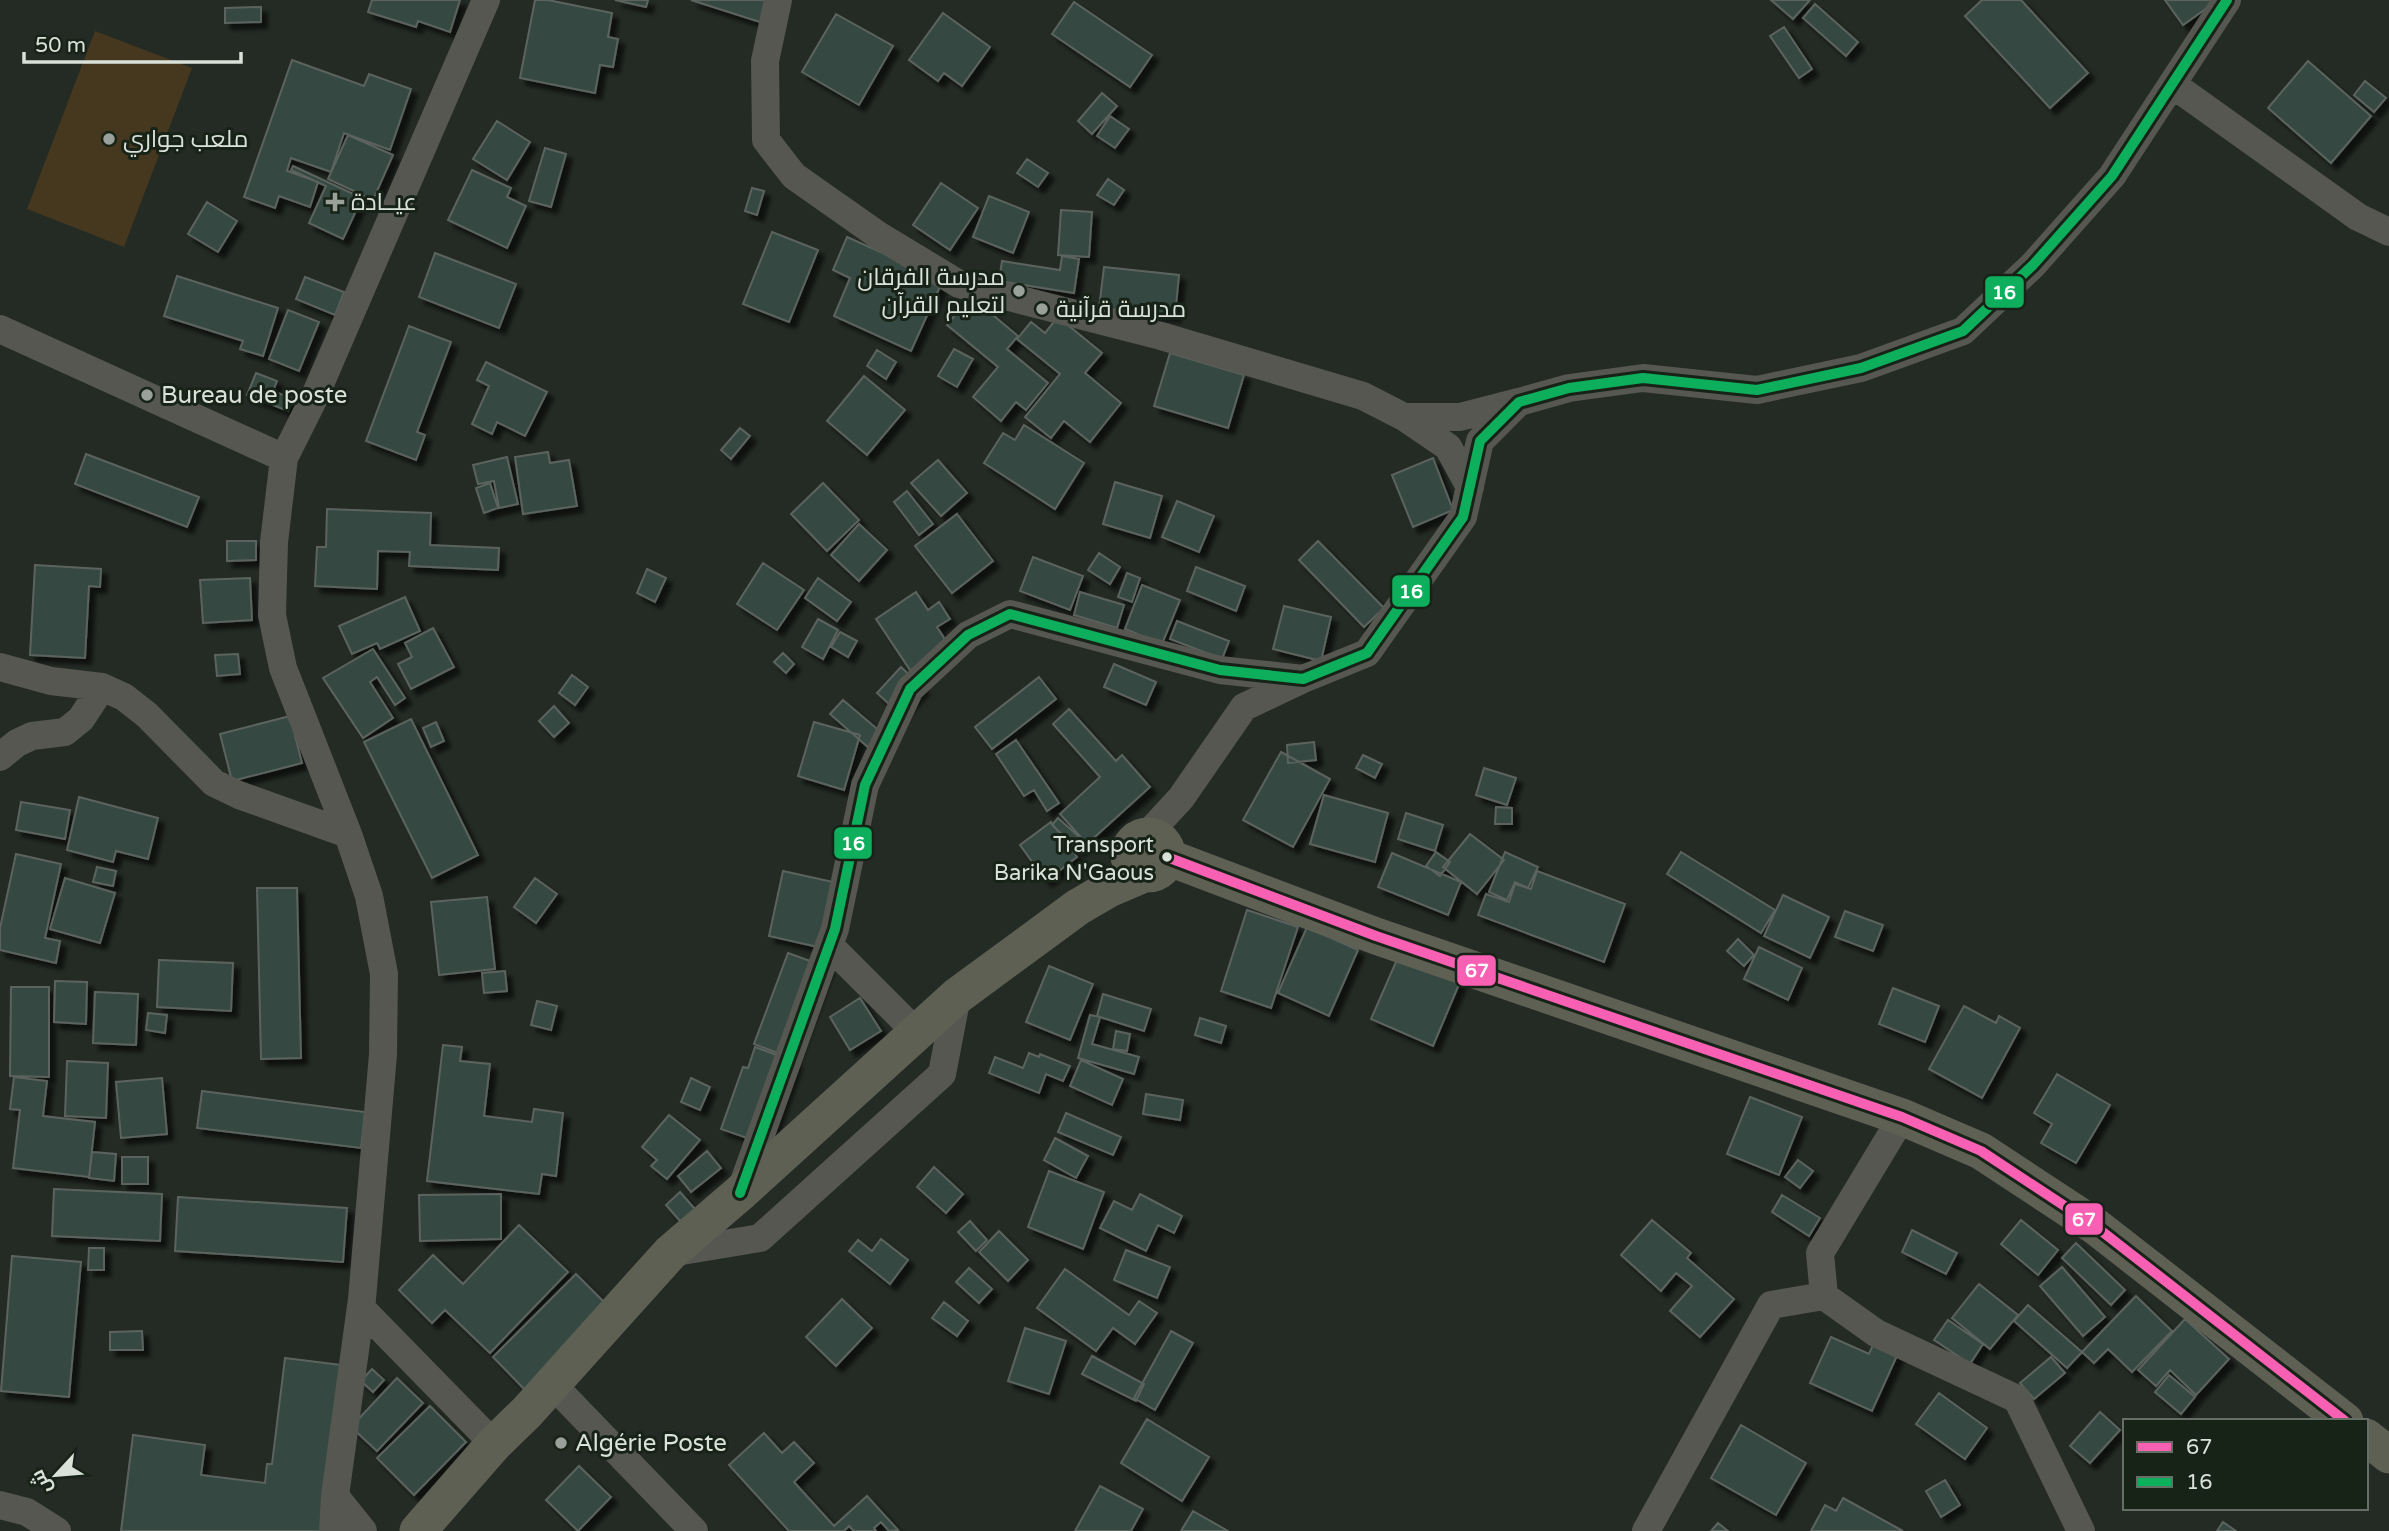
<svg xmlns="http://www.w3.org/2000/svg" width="2389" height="1531" viewBox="0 0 2389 1531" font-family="'Varela Round',Cairo,sans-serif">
  <defs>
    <filter id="shadow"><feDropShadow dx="6" dy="6" stdDeviation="2" flood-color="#0009"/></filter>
  </defs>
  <rect width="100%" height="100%" fill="#242a24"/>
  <path fill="#46381f" d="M95 31 192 68 124 247 27 209Z"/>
  <path fill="#354842" stroke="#5c645f" stroke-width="2" filter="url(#shadow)" d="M372 0H460L450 32 418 21 416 27 368 12Z
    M535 0H548L612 13 608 37 618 39 613 67 600 65 595 93 520 78Z
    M615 0H648L646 7Z
    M691 0H770L763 23Z
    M1771 0H1810L1793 19Z
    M1982 0H2021L2088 73 2050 108 1965 16Z
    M2165 0H2218L2183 25Z
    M1074 2 1152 55 1130 87 1052 34Z
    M1815 4 1858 42 1846 56 1803 18Z
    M261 7V22L225 23V8Z
    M943 13 990 47 962 86 944 73 938 81 909 60Z
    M836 14 893 46 859 105 802 72Z
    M1784 27 1812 69 1799 78 1770 36Z
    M292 60 364 86 369 74 411 89 390 150 344 133 331 172 291 158 287 171 318 182 310 207 279 196 275 208 244 197Z
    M2308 61 2371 116 2331 163 2268 108Z
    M2365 81 2386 98 2374 112 2354 95Z
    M1102 93 1117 106 1092 134 1078 121Z
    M1110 116 1129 129 1115 148 1097 136Z
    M497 121 530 142 507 180 473 159Z
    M348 135 393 155 373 200 328 179Z
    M545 148 566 154 551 207 529 201Z
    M1027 159 1048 173 1038 187 1017 173Z
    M293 166 362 198 343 239 309 223 326 186 291 170Z
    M472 170 511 188 507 197 526 206 507 248 448 220Z
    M1108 179 1124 190 1114 205 1097 195Z
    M941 183 978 208 950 250 913 225Z
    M752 188 764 191 757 215 745 211Z
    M989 196 1029 212 1013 253 973 237Z
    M207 202 237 221 218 252 188 234Z
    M1061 210 1092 212 1089 257 1058 255Z
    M772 232 818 250 789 322 743 304Z
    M847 237 943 280 911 351 834 316 850 278 833 270Z
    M435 253 516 284 499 328 419 297Z
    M1062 256 1079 259 1074 293 999 281 1002 261 1060 270Z
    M1104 267 1179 275 1175 316 1099 308Z
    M177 276 278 308 263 356 240 349 243 341 164 316Z
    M305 277 344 292 335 315 296 299Z
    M970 296 1018 336 1007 349 1048 383 1026 410 1016 402 1001 421 973 397 998 367 947 325Z
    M288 310 319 322 299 371 269 359Z
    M1058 317 1102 353 1085 373 1121 403 1090 442 1064 421 1051 438 1025 417 1060 374 1017 339 1031 322 1045 333Z
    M409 326 451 342 417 432 425 435 416 460 366 441Z
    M954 349 973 359 957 387 938 376Z
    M877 350 896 362 886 379 867 366Z
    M1170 353 1244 375 1228 428 1154 406Z
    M486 362 547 392 525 436 497 422 492 434 472 424 489 386 477 380Z
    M256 373 277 381 273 391 293 399 288 411 247 395Z
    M864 376 905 410 867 455 827 421Z
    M1024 425 1084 463 1055 509 984 463 1003 433 1015 440Z
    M740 428 750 436 731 459 721 450Z
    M548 452 550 463 569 460 577 506 523 514 515 457Z
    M86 454 199 497 187 527 75 484Z
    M507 457 518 504 499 508 494 481 478 484 473 465Z
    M1433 458 1453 510 1413 527 1392 475Z
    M938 460 967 493 941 516 911 483Z
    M1115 482 1162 496 1150 538 1103 524Z
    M490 483 498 508 484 513 476 488Z
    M823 483 859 520 827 551 791 514Z
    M907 491 933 524 919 535 894 502Z
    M1177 501 1214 516 1199 552 1162 537Z
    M327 509 431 513 430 545 499 548 498 570 409 566 410 552 378 551 377 589 315 586 317 547H326Z
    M957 514 993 561 952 593 915 546Z
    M859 524 887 550 859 581 831 555Z
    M227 541H256V560L227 561Z
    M1318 541 1384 608 1364 627 1299 560Z
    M1099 553 1120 567 1110 584 1088 570Z
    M1033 557 1083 576 1070 610 1020 591Z
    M763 563 804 590 777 630 737 604Z
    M35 565 101 569 100 587 89 586 85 658 30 655Z
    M1196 567 1245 586 1236 611 1187 591Z
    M647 569 666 578 655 602 637 593Z
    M1127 573 1140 578 1132 602 1118 597Z
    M250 578 252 620 203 623 200 580Z
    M818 578 851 602 837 621 805 598Z
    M1142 585 1180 600 1162 644 1125 629Z
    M916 592 928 610 939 602 950 619 937 627 950 647 912 673 876 619Z
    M1080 592 1124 605 1117 628 1074 615Z
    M405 597 420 631 380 649 377 643 352 654 339 626Z
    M1284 606 1331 617 1321 661 1273 649Z
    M818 619 838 630 823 659 802 647Z
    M1177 621 1229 641 1222 659 1170 639Z
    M433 628 454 667 411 689 398 664 412 657 405 643Z
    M840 632 857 641 848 657 831 647Z
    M373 649 405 698 395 705 377 677 370 682 393 718 363 738 323 678Z
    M783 653 794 664 786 673 774 662Z
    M238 654 240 674 217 676 215 655Z
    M1114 664 1156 682 1146 705 1104 687Z
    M901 667 923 688 900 714 877 693Z
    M572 675 588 687 575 705 559 693Z
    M1039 677 1056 699 992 749 975 727Z
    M843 700 882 733 869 748 830 714Z
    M554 706 569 723 554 737 539 721Z
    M1069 709 1116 761 1122 755 1150 787 1087 844 1060 814 1100 777 1053 724Z
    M290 716 302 763 232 781 220 734Z
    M411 719 478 855 432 878 364 742Z
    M436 722 444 741 431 747 423 728Z
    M814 722 860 735 844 790 798 776Z
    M1016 740 1059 803 1047 811 1034 790 1024 796 996 754Z
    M1314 742 1316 760 1288 763 1287 745Z
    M1281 752 1330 779 1293 847 1243 820Z
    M1363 755 1382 764 1375 778 1356 768Z
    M1484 768 1516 778 1507 805 1476 795Z
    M1324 795 1388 813 1375 862 1310 844Z
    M79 797 158 818 148 859 116 851 113 862 67 850Z
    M21 802 70 810 65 839 16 830Z
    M1496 807 1512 808V824H1495Z
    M1406 813 1443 825 1435 851 1398 839Z
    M1058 818 1086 843 1079 850 1052 825Z
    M1051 822 1077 857 1046 881 1020 845Z
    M1470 834 1504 860 1477 894 1443 867Z
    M1436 852 1450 862 1440 876 1426 866Z
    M1505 852 1538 867 1528 888 1515 882 1507 900 1489 892Z
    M1681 852 1775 910 1761 933 1667 874Z
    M1392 853 1461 882 1448 915 1378 887Z
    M16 854 61 864 45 938 60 941 56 963 0 950V928Z
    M97 867 116 871 113 886 93 882Z
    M783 871 833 882 818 947 769 936Z
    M1537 871 1625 904 1604 962 1478 915 1486 894 1509 902 1515 884 1531 889Z
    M65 878 115 893 100 943 50 929Z
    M535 878 557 894 536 923 514 907Z
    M257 888H297L301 1058 261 1059Z
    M1783 895 1829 917 1810 958 1764 936Z
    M487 897 495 969 439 975 431 902Z
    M1247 910 1298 927 1271 1008 1221 991Z
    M1845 911 1883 925 1873 951 1835 937Z
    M1307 927 1358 950 1329 1016 1278 993Z
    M1738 939 1754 955 1744 966 1727 951Z
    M1759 947 1802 968 1788 1000 1744 979Z
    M788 953 827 967 793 1059 754 1044Z
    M1399 955 1460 982 1433 1046 1371 1019Z
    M159 960 233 963 231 1011 157 1007Z
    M1049 966 1093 984 1070 1040 1026 1022Z
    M505 971 507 991 484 993 482 973Z
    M55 981 87 982 86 1024 54 1022Z
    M11 987H49V1077L10 1076Z
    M1893 988 1939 1006 1925 1042 1879 1024Z
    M95 992 138 994 136 1045 93 1043Z
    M1103 994 1151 1009 1144 1031 1097 1016Z
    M860 998 881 1031 850 1050 830 1017Z
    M537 1001 557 1006 551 1030 531 1025Z
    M1964 1006 1996 1023 1999 1016 2020 1028 1982 1098 1929 1069Z
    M148 1013 167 1015 165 1033 146 1030Z
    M1090 1015 1100 1017 1092 1044 1139 1057 1134 1074 1078 1058Z
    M1200 1018 1226 1026 1221 1043 1195 1035Z
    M1116 1031 1130 1034 1127 1051 1113 1049Z
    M443 1045 462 1047 460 1061 490 1064 484 1116 532 1122 534 1109 563 1113 556 1176 542 1174 539 1194 427 1181Z
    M755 1047 796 1062 767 1145 721 1129 743 1067 748 1068Z
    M1029 1053 1039 1057 1040 1054 1070 1066 1063 1081 1046 1074 1039 1093 989 1073 995 1057 1023 1068Z
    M1081 1060 1123 1079 1112 1105 1070 1086Z
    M67 1061 108 1063 106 1118 65 1116Z
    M2057 1074 2110 1105 2076 1163 2041 1143 2052 1124 2034 1113Z
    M14 1077 47 1081 43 1116 95 1122 89 1177 13 1168 20 1110 10 1109Z
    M162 1078 167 1134 121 1138 116 1082Z
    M691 1078 710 1087 700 1110 681 1102Z
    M202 1091 365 1112 361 1148 197 1128Z
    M1146 1094 1183 1100 1180 1120 1143 1114Z
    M1750 1097 1802 1117 1779 1175 1727 1154Z
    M1066 1113 1121 1137 1113 1155 1058 1132Z
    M669 1115 700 1140 667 1179 651 1166 657 1160 642 1147Z
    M1055 1138 1088 1156 1076 1178 1044 1160Z
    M707 1151 721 1168 691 1192 678 1176Z
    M92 1152 116 1154 114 1181 89 1178Z
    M122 1157H148V1184H122Z
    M1798 1160 1813 1171 1800 1188 1785 1177Z
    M934 1167 963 1194 946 1213 917 1187Z
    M1049 1171 1104 1192 1083 1249 1028 1227Z
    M54 1189 162 1194 160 1241 52 1236Z
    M680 1192 702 1217 687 1229 666 1205Z
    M501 1194V1239L420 1241 419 1195Z
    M1140 1194 1182 1216 1174 1233 1158 1225 1146 1251 1100 1228 1114 1201 1132 1210Z
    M1782 1195 1820 1218 1809 1236 1772 1212Z
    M178 1197 347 1208 343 1262 175 1251Z
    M1652 1220 1691 1253 1687 1258 1734 1299 1700 1337 1670 1311 1692 1286 1676 1273 1661 1291 1621 1255Z
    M2021 1220 2058 1250 2038 1275 2001 1244Z
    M970 1221 987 1240 976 1251 958 1232Z
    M519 1225 568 1272 490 1353 445 1310 432 1323 399 1290 433 1255 463 1284Z
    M1912 1230 1957 1253 1946 1274 1902 1252Z
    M999 1231 1028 1260 1008 1281 979 1252Z
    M881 1239 908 1260 890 1284 849 1251 858 1240 872 1251Z
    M2076 1243 2125 1290 2111 1305 2062 1258Z
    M89 1248H104V1270H88Z
    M1126 1250 1170 1267 1157 1298 1114 1280Z
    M12 1256 81 1262 69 1397 1 1391Z
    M2062 1267 2105 1317 2083 1336 2040 1286Z
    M969 1268 992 1289 979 1303 956 1282Z
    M1065 1269 1129 1315 1139 1301 1157 1313 1135 1344 1113 1328 1096 1351 1037 1308Z
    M576 1274 610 1308 527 1392 493 1357Z
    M1979 1284 2018 1315 1990 1349 1952 1318Z
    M2136 1296 2172 1331 2132 1372 2108 1349 2094 1363 2082 1352Z
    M842 1299 872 1328 836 1366 806 1337Z
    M944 1302 968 1321 957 1336 932 1318Z
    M2028 1305 2082 1352 2067 1368 2014 1321Z
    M2185 1319 2229 1359 2196 1395 2170 1370 2156 1386 2138 1370Z
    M1948 1320 1983 1344 1970 1364 1934 1340Z
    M1025 1328 1066 1341 1049 1394 1008 1381Z
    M142 1331 143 1350H110V1332Z
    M1171 1331 1193 1343 1155 1410 1134 1398Z
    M1831 1337 1869 1354 1876 1338 1900 1349 1872 1411 1810 1383Z
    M1092 1356 1144 1384 1136 1401 1082 1374Z
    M2051 1357 2065 1373 2034 1399 2020 1383Z
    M285 1358 350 1366 331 1531H121L133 1435 205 1445 201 1475 265 1483 267 1464H272Z
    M372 1369 384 1380 373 1392 361 1381Z
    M2169 1375 2195 1397 2181 1414 2155 1392Z
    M397 1378 423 1403 377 1451 351 1427Z
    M1939 1393 1987 1428 1965 1459 1916 1424Z
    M430 1406 466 1442 414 1495 377 1458Z
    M2100 1412 2120 1430 2090 1463 2070 1446Z
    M1147 1419 1209 1457 1182 1501 1121 1463Z
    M1741 1425 1806 1463 1776 1515 1711 1478Z
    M764 1433 782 1453 794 1442 814 1463 794 1482 834 1526 867 1496 898 1530 889 1531 881 1522 874 1528 876 1531H854L849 1526 844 1531H789L729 1465Z
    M579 1466 611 1497 578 1531 546 1500Z
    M1945 1480 1960 1505 1941 1517 1926 1491Z
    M1100 1486 1143 1509 1131 1531H1075Z
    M1843 1498 1903 1531H1811L1825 1505 1836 1511Z
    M1193 1511 1228 1531H1181Z
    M2223 1522 2236 1531H2217Z
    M1718 1523 1728 1531H1711Z"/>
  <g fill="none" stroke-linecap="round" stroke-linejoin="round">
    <path stroke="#555750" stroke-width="28" d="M778 0 765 61 766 140 794 176 878 235 959 284 1161 336 1363 396 1404 417 1448 447 1470 487
      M2172 84 2358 217 2389 232
      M0 329 284 458
      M1404 417H1460L1518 402
      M0 667 51 681 102 687 124 697 147 715 214 783 239 795 348 834
      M0 757 17 743 32 736 65 732 81 719 102 687
      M1145 837 1181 798 1244 707 1303 679
      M829 945 917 1033
      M1902 1117 1820 1253 1824 1296 1876 1333 2017 1399 2081 1531
      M741 1190 835 929 865 785 910 689 968 635 1010 614 1220 670 1303 679 1367 653 1463 517 1480 441 1519 402 1569 388 1643 378 1757 390 1861 368 1963 331 2033 265 2112 176 2227 0
      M670 1253 760 1238 942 1074 957 996
      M361 1308 494 1444
      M552 1384 694 1531
      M335 1496 363 1531
      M0 1505 27 1512 57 1531
      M333 1531 335 1496 362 1299 383 1054 384 974 369 896 348 834 283 668 272 615 274 542 284 458 314 398 486 0
      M1646 1531 1771 1305 1824 1296"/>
    <path stroke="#5e6054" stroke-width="37" d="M1129 855a19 19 0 1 1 38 0a19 19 0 1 1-38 0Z
      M1167 857 1376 936 1902 1117 1981 1151 2095 1226 2345 1421
      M2366 1437 2389 1455
      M418 1531 494 1444 527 1412 670 1253 740 1193 957 996 1078 907 1109 889 1144 874"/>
    <defs>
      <path id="bus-1" d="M1167 857 1376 936 1902 1117 1981 1151 2095 1226 2345 1421"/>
      <path id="bus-2" d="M740 1193 835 929 865 785 910 689 968 635 1010 614 1220 670 1303 679 1367 653 1463 517 1480 441 1519 402 1569 388 1643 378 1757 390 1861 368 1963 331 2033 265 2112 176 2227 0"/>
    </defs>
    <use href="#bus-1" stroke="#182317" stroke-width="16"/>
    <use href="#bus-2" stroke="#182317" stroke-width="16"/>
    <use href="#bus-1" stroke="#f860b3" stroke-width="10"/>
    <use href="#bus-2" stroke="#0daf5c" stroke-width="10"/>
  </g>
  <g fill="#9aa19a" stroke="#182317" stroke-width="2.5">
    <circle cx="109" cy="139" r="7"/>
    <path d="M331.5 191.5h7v7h7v7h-7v7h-7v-7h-7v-7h7z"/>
    <circle cx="1019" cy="291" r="7"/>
    <circle cx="1042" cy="309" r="7"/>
    <circle cx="147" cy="395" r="7"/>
    <circle cx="561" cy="1443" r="7"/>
  </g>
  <circle fill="#d9e1d9" stroke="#182317" stroke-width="2.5" cx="1167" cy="857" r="6"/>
  <g text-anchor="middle" stroke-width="6" stroke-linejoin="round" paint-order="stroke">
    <g font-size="22" fill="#d9e1d9" stroke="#182317" text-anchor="end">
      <text x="1154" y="852">Transport<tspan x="1154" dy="28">Barika N'Gaous</tspan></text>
    </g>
    <g font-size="24" fill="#d9e1d9" stroke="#182317" text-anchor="start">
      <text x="123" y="147">ملعب جواري</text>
      <text x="351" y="210">عيــادة</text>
      <text x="1005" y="285" text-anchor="end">مدرسة الفرقان<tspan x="1005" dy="28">لتعليم القرآن</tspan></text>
      <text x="1056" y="317">مدرسة قرآنية</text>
      <text x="161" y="403">Bureau de poste</text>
      <text x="575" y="1451">Algérie Poste</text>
    </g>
  </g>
  <g stroke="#182317" stroke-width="2.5">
    <rect x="1984" y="275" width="41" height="34" rx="7" fill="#0daf5c"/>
    <rect x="1391" y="574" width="40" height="34" rx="7" fill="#0daf5c"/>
    <rect x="833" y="826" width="40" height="34" rx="7" fill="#0daf5c"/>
    <rect x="1456" y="954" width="41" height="33" rx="7" fill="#f860b3"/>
    <rect x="2064" y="1202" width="40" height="34" rx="7" fill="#f860b3"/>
  </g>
  <g font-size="19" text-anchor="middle" font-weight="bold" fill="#fff">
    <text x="2004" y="299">16</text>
    <text x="1411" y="598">16</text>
    <text x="853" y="850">16</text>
    <text x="1477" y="977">67</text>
    <text x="2084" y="1226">67</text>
  </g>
  <rect x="2123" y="1419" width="245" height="91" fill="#182317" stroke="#656f65" stroke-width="2"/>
  <rect x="2137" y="1442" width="35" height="10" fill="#f860b3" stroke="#656f65" stroke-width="2"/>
  <text x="2186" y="1454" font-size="21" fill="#d9e1d9">67</text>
  <rect x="2137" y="1477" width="35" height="10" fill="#0daf5c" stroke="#656f65" stroke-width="2"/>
  <text x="2186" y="1489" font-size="21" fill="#d9e1d9">16</text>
  <g transform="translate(56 1475) rotate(244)" stroke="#182317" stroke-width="5" paint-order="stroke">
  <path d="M0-5L12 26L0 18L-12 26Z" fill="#d9e1d9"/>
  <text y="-10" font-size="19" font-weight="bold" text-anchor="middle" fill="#d9e1d9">ش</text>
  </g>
  <path d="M24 52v10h217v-10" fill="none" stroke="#d9e1d9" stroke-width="3.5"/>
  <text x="35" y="52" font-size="21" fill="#d9e1d9" stroke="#182317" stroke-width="5" paint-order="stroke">50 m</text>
</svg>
